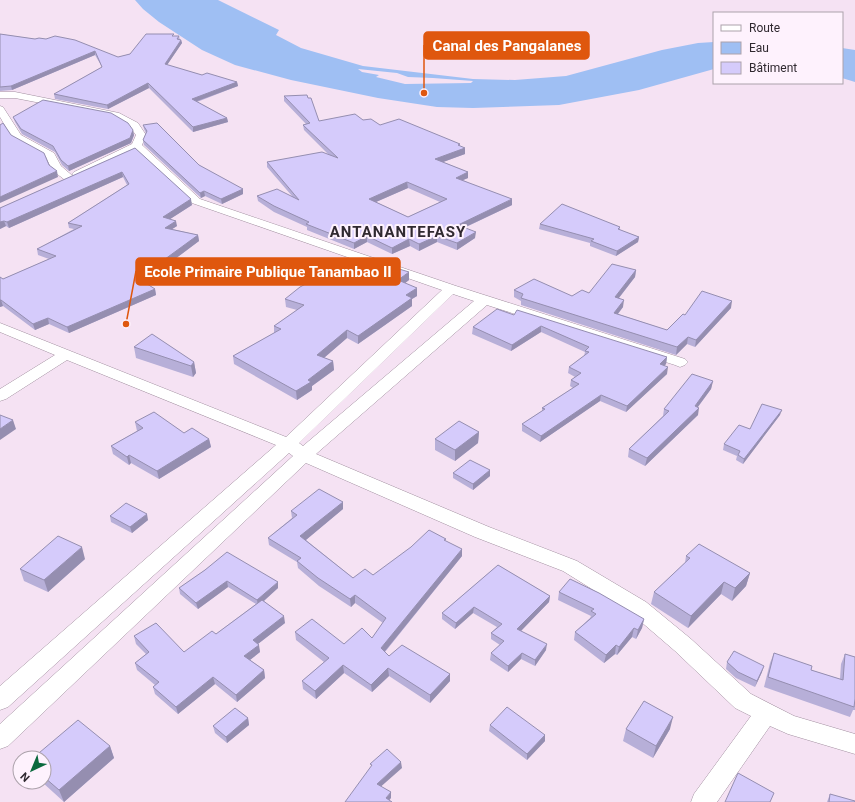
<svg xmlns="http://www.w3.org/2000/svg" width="855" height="802" viewBox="0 0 855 802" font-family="Roboto,sans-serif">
  <rect width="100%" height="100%" fill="#f5e2f3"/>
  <path fill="#9fbff3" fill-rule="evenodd" d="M135 0H218L279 30 276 35 301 48 363 66 473 79 515 80 566 76 662 50 698 43 714 42V69L639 90 559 105 473 108 437 107 378 98 291 80 235 65 202 50 159 22 143 9ZM358 69 397 73 408 77 433 78 473 81 471 83 405 84 376 77 379 75 362 72Z
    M842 48 855 50V82L842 78Z"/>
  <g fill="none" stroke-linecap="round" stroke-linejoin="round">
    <defs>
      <path id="minor" d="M0 92H15L119 113 138 123 146 135 142 145 200 199 456 286 685 359 688 362 685 365 680 367 675 365 487 305 316 454 489 527 577 561 646 602 691 639 751 694 794 716 855 734V754L788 734 770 726 717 802H691L694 794 751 716 735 708 675 651 632 614 563 571 475 537 306 463 8 746 0 749V724L293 456 289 453 8 707 0 710V686L276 445 67 360 6 399 0 401V389L55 355 0 332V323L286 437 442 290 192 203 136 151 82 176H74L72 174 74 172 132 144 136 135 130 127 113 117 15 98H0ZM453 294 474 301 303 446 299 443Z
        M0 106 3 107 21 135 54 153 61 166 75 178 73 180H65L52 170 46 157 13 139 0 117Z"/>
    </defs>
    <use href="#minor" stroke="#a290a0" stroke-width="1"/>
    <use href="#minor" fill="#fff" fill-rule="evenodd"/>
  </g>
  <path fill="#b7afd8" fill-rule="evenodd" d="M0 34 35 39 39 38 118 57 130 54 174 36H179L180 40H181L182 43 167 65 202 75 237 82 238 86 197 102 227 118 228 122 193 132 149 88 108 109 55 99 54 94 102 67 95 55 12 90 0 91Z
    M284 96 319 121 363 120 380 125 460 144V146L465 148V154L443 162 468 172V178L463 180 512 205 464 228 475 238 457 250 437 242 419 251 410 246 392 254 367 242 354 249 307 230V227L274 212 258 201 257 196H292L267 167V162L328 154 304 130 303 125 306 124 284 101ZM408 188 440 202 408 217 376 202Z
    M13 117 134 135 131 143 69 171 62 165 55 152 22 134 15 122Z
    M143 125 199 165 243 194 222 204 205 196 201 198 144 145 143 140 146 133 144 129Z
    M135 148 192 205 170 219 177 226 172 229 198 235 199 241 167 265 168 270 147 284 155 289 156 295 69 333 49 324 35 330 3 306 0 307V277L3 279 49 259 38 255 37 249 74 229 69 228 68 223 127 185 123 177 9 228 6 226 0 229V208Z
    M540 224 620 227V230L639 237 638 242 616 256 590 246V243L539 229Z
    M636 270 635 277 619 298 623 307 618 314 667 330 685 315 731 308 695 347 687 344 676 355 521 305V301L514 297V290L572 296 589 293Z
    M371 274 409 280 405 283 417 296 412 299V306L358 344 347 338 324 358 333 361 334 370 312 386V390L297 400 234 364 233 356 274 333V326L297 310 286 307 285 299Z
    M514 315 667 357 666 364 664 366 667 374 626 412 600 401 540 442 522 431V424L542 411V408L573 388 570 386 571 380 575 377 568 373 569 367 584 356 585 352 541 332 511 351 472 334 473 327Z
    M134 347 194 362 196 373 193 377 136 358Z
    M713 381 711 389 698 407V415L645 466 628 457 629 449 663 416 664 409Z
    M780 415 743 464 736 460 737 456 723 450 724 444 750 429Z
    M135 422 209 439 211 447 159 479 131 463 129 465 113 454 111 446 137 431Z
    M479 432 478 443 455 461 435 450V439Z
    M453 473 490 476 473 490 453 478Z
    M343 502V509L306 540 353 578 373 575 446 539 445 541 462 556 385 652 389 656 450 681 430 703 389 676 372 692 344 673 316 699 303 689 302 681 324 662 296 640 295 632 344 644 372 638 383 623 355 603 351 607 319 586 298 568 297 562 269 545 268 538 292 518 291 511Z
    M110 516 148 520 132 533 111 522Z
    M686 556 750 573 746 586 732 601 721 594 688 628 651 604 654 592 685 563Z
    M85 559 48 592 24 581 20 569Z
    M498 565 550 596 549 602 521 631 546 650 535 666 521 659 508 672 490 660 491 653 500 645 491 639V633L497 627 473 613 455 629 442 619V613Z
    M205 570 278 588 264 601 285 623 258 644 260 652 250 660 264 670 265 678 237 702 215 684 178 714 155 694 153 687 155 685 137 670 135 663 146 654 136 644 134 636 184 652 216 634 256 604 228 587 198 609 180 594 179 588Z
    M559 592 644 619 642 628 636 639 632 637 617 655 615 654 604 663 574 640 575 632 590 618 591 616 558 600Z
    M774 653 811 670 840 679 841 664 845 654 855 657V710H853L850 717 764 687 770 663Z
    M727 662 762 672 755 687 736 678 726 669Z
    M248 718 249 725 227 743 215 733 213 726Z
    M490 725 545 741 527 760 489 731Z
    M626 729H670L653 758 623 741Z
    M110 746 114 758 64 802 42 782H44V758Z
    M830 794 855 802H827Z"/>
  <path fill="#958eb0" d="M181 40 182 43 165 68V64Z
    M95 51V55L12 90 11 86Z
    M237 82 238 86 192 103V99Z
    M148 83 149 88 108 109 107 105Z
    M227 118 228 122 193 132V127Z
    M133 130 134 135 131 143 69 171 68 166Z
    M465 148V154L435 165V159Z
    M57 171 58 177 0 203V197Z
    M122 172 123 177 9 228 7 222Z
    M468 172V178L456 183V178Z
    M407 182 408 188 369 205V199Z
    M243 189V194L222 204 221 199Z
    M204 191 205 196 201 198 200 193Z
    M191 199 192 205 164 223 163 217Z
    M512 199V205L457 231 458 225Z
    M4 221 6 226 0 229V222Z
    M176 221 177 226 166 233 165 228Z
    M476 232 475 238 457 250V243Z
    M198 235 199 241 167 265 168 270 143 286 141 280 161 262Z
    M367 236V242L354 249V243Z
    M437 236V242L419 251V244Z
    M639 237 638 242 616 256 617 251Z
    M409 239 410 246 392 254V248Z
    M636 270 635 277 614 304 615 297Z
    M409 272V280L399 288 398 280Z
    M417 288V296L412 299V306L358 344V336L406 295Z
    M155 289 156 295 69 333 67 327Z
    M0 300H1L3 306 0 307Z
    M624 300 623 307 613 320 614 313Z
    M732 301 731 308 695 347 696 340Z
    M48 318 49 324 35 330 33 324Z
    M541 326V332L511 351 512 345Z
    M347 330V338L318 363 317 355Z
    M688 337 687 344 676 355 677 347Z
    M667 357 666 364 659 371 660 364Z
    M333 361 334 370 312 386V390L297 400 296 391 308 380Z
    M194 362 196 373 193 377 191 366Z
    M668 367 667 374 626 412 627 406Z
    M713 381 711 389 694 412 699 408 698 415 645 466 647 458 695 406Z
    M601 395 600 401 540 442 541 436Z
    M782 410 780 415 743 464 744 459Z
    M13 420 16 429 0 440V429Z
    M479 432 478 443 455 461V450Z
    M209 439 211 447 159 479 157 471Z
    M129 455 131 463 129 465 127 457Z
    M490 470V476L473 490V484Z
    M343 502V509L301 544 300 536Z
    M147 514 148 520 132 533 130 527Z
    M82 547 85 559 48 592 44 580Z
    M462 549V556L381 656V648Z
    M750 573 746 586 732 601 735 588Z
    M227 581 228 587 198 609 196 603Z
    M278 582V588L258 606 257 600Z
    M724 582 721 594 688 628 691 616Z
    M355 595V603L351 607 350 599Z
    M550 596 549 602 517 635V629Z
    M474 607 473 613 455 629 456 623Z
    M284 616 285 623 254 647 253 640Z
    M644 619 642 628 636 639 638 630Z
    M634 628 632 637 617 655 619 647Z
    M547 644 546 650 535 666V660Z
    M259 645 260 652 246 663 244 656Z
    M616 645 615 654 604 663 606 655Z
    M522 653 521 659 508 672V666Z
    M343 665 344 673 316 699 315 691Z
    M764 666 762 672 755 687 757 681Z
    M388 668 389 676 372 692 371 685Z
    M264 670 265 678 237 702 236 695Z
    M450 674V681L430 703V695Z
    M213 677 215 684 178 714 176 707Z
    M673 717 670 729 653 758 656 746Z
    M248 718 249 725 227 743 226 737Z
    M545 735V741L527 760V754Z
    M110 746 114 758 64 802 59 790Z
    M401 762 402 768 377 790V784Z
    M391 792V798L388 802 386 798Z"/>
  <path fill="#d5cbfb" stroke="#958eb0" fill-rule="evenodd" d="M0 34 35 39 39 38 46 39 55 36 75 40 118 57 130 54 146 34H174L172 36H179L177 39 181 40 165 64 202 75 207 73 237 82 192 99 227 118 193 127 148 83 107 105 54 94 102 67 95 51 11 86 0 87Z
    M307 95 308 98H311L319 121 355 114 363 120 371 119 380 125 399 119 460 144 458 145 465 148 435 159 468 172 456 178 512 199 458 225 476 232 457 243 437 236 419 244 409 239 392 248 367 236 354 243 306 224 309 222 274 206 257 196 277 189 299 200 267 162 322 152 338 158 303 125 310 123 284 96ZM407 182 447 199 408 217 369 199Z
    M43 100 111 113 128 123 133 130 130 138 68 166 61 160 53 146 21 129 13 117Z
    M3 123 11 135 44 153 49 165 57 171 0 197V125Z
    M157 123 199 165 243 189 221 199 204 191 200 193 143 140 147 131 143 125Z
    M135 148 191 199 163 217 176 221 165 228 198 235 161 262 167 264 141 280 155 289 67 327 48 318 33 324 1 300H0V277L3 279 56 256 37 249 82 226 68 223 129 184 122 172 7 222 4 221 0 222V208Z
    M562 204 620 227 618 229 639 237 617 251 591 241 594 239 540 224Z
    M345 263 371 274 386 265 409 272 398 280 417 288 406 295 412 298 358 336 347 330 317 355 333 361 308 380 311 382 296 391 233 356 281 329 274 326 304 305 285 299 300 287Z
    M612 264 636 270 615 297 624 300 614 313 667 330 683 314 685 315 702 291 732 301 696 340 688 337 677 347 521 298 523 294 514 290 534 279 572 296 582 290 589 293Z
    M497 309 514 315 517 310 667 357 660 364 668 367 627 406 601 395 541 436 522 424 545 409 542 408 579 384 571 380 581 373 569 367 589 352 585 351 589 347 541 326 512 345 473 327Z
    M152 334 194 362 191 366 134 347Z
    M692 374 713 381 695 406 699 408 647 458 629 449 669 411 664 409Z
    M762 404 782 410 744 459 738 455 740 451 724 444 739 425 750 429Z
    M154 412 184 433 192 428 209 439 157 471 129 455 127 457 111 446 143 428 135 422Z
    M0 415 13 420 0 429Z
    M459 421 479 432 455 450 435 439Z
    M470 460 490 470 473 484 453 473Z
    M319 489 343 502 300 536 353 578 365 569 373 575 411 547 429 530 446 539 444 540 462 549 381 648 389 656 402 645 450 674 430 695 388 668 371 685 343 665 315 691 302 681 329 658 295 632 312 619 344 644 362 628 372 638 386 618 355 595 350 599 318 578 297 561 301 558 268 538 297 515 291 511Z
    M126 503 147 514 130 527 110 516Z
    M58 536 82 547 44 580 20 569Z
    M699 544 750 573 735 588 724 582 691 616 654 592 690 558 686 556Z
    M227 552 278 582 257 600 227 581 196 603 179 588 205 570Z
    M498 565 550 596 517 629 547 644 535 660 522 653 508 666 491 653 504 641 491 633 502 624 474 607 456 623 442 613Z
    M570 579 599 593 644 619 638 630 634 628 619 647 616 645 606 655 575 632 596 614 591 611 594 609 559 592Z
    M262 600 284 616 253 640 259 645 244 656 264 670 236 695 213 677 176 707 153 687 159 682 135 663 149 652 134 636 156 623 184 652 212 631 216 634Z
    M734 651 764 666 757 681 738 672 727 662Z
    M774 653 812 666 811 670 843 680 845 654 855 657V699L854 707 768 677Z
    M644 701 673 717 656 746 626 729Z
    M507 707 545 735 527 754 490 725Z
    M235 708 248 718 226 737 213 726Z
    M78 720 110 746 59 790 44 777V758H33Z
    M387 749 401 762 377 784 391 792 386 798 392 802H345L372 765 370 764Z
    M738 773 774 793 770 802H725Z
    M830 794 855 801V802H829Z"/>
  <g text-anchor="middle" stroke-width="4" stroke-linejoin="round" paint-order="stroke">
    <g font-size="15" font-weight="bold" letter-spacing="1" fill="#302930" stroke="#fef2fd">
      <text x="398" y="237">ANTANANTEFASY</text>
    </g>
  </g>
  <path fill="none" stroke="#df570e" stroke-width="1.5" d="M424 93L424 45M126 324L136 271"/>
  <g fill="#df570e" stroke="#fef2fd" stroke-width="1.5">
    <circle cx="424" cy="93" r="4"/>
    <circle cx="126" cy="324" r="4"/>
  </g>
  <g fill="#df570e" stroke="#df570e" stroke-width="1.5">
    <rect x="424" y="32" width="165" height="27" rx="4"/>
    <rect x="136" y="258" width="264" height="27" rx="4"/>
  </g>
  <g font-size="15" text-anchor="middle" font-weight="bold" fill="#fff">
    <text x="507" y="51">Canal des Pangalanes</text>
    <text x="268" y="277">Ecole Primaire Publique Tanambao II</text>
  </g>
  <rect x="713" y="12" width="130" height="72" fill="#fef2fd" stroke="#aca2ab"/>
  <rect x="721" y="25" width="20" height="6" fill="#ffffff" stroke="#aca2ab"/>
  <text x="749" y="32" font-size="12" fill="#302930">Route</text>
  <rect x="721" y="42" width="20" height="12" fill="#9fbff3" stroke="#aca2ab"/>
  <text x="749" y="52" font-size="12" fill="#302930">Eau</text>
  <rect x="721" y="62" width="20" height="12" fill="#d5cbfb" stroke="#aca2ab"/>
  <text x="749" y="72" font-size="12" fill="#302930">Bâtiment</text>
  <g transform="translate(32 770) rotate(224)"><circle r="19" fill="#fef2fd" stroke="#aca2ab"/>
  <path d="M0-3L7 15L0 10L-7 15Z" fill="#0a693d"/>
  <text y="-6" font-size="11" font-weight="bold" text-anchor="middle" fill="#302930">N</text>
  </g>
</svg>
